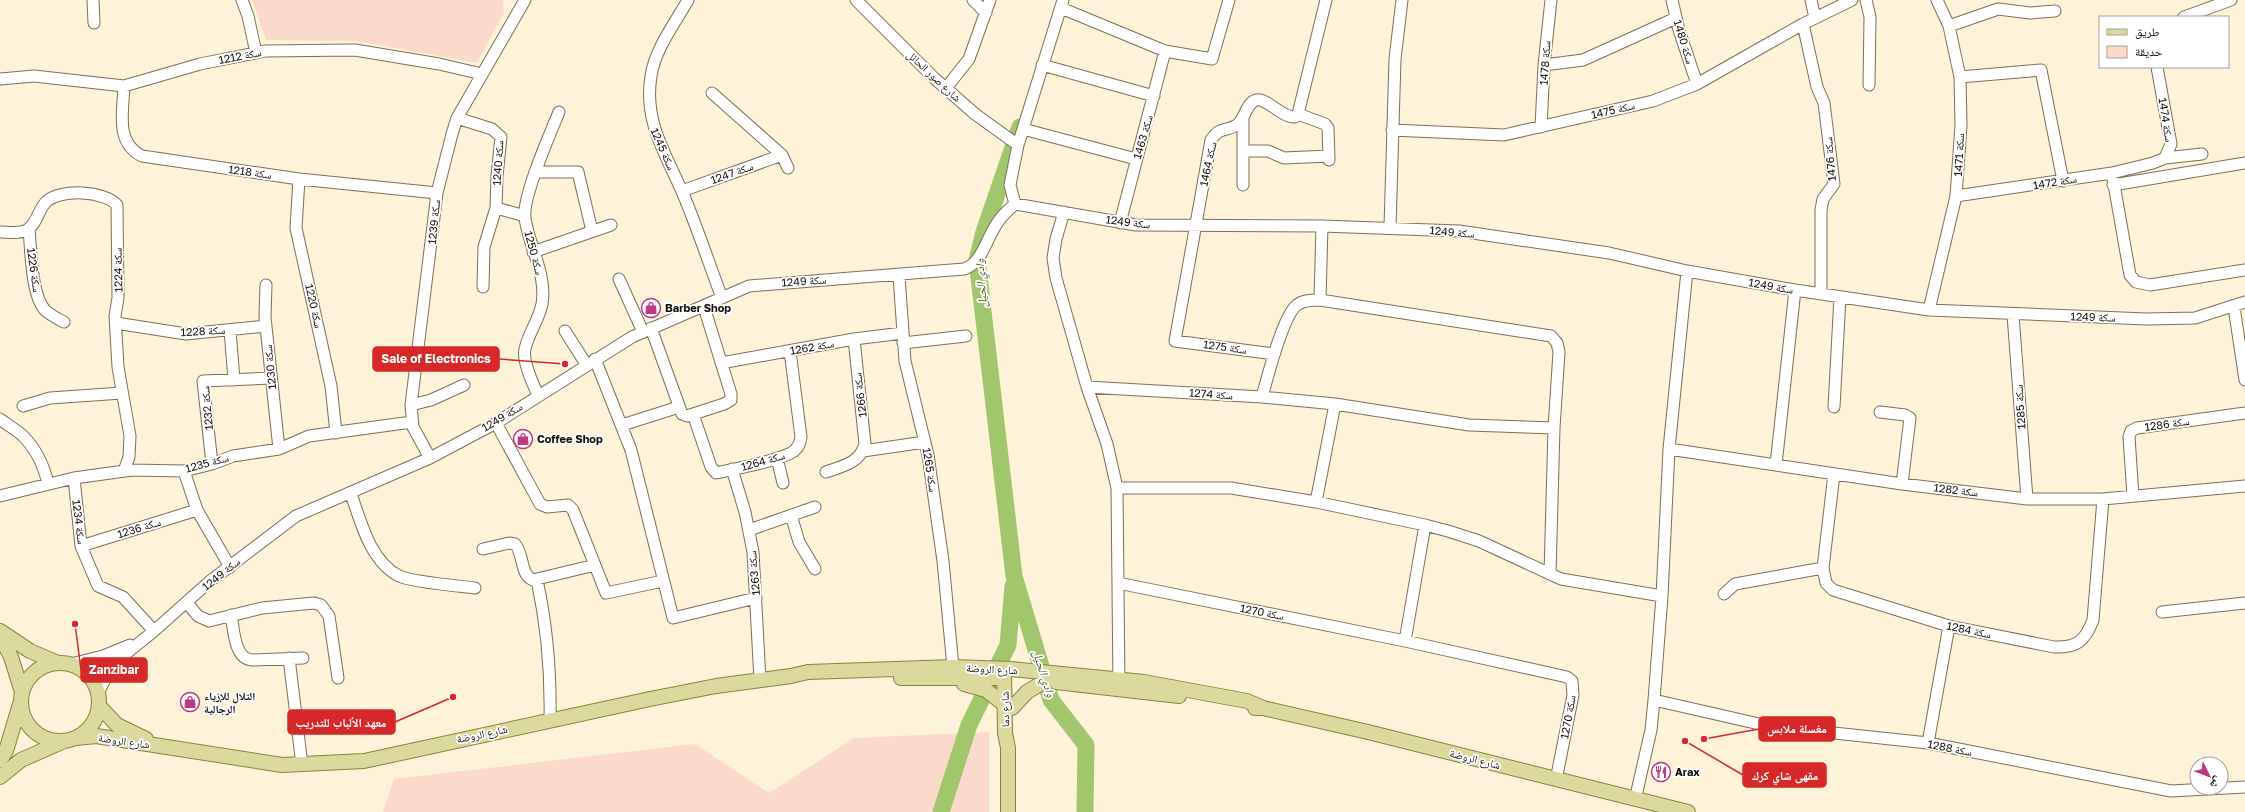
<svg xmlns="http://www.w3.org/2000/svg" width="2245" height="812" viewBox="0 0 2245 812" font-family="'Golos Text','Noto Naskh Arabic',sans-serif">
  <rect width="100%" height="100%" fill="#fef3d9"/>
  <path fill="#fbdaca" d="M252 0H503L504 13 477 63 357 41 266 40Z
    M989 732V812H383L394 779 695 744 769 793 854 738Z"/>
  <g fill="none" stroke-linecap="round" stroke-linejoin="round">
    <path stroke="#a2c66b" stroke-width="17" d="M1020 127 984 232 977 260 1014 576 1051 700 1086 745 1085 812
      M941 812 969 725 1008 645 1013 586"/>
    <defs>
      <path id="minor" d="M93 0 94 23
        M242 0 248 16 256 53
        M688 0C675 23 655 49 651 76 643 125 669 158 686 201 699 233 710 266 722 298
        M856 0 934 78 975 114 1018 145
        M973 0 986 13
        M1672 0 1679 30 1697 84
        M1811 0 1815 18
        M1866 0 1870 17 1869 85
        M1061 8 1165 51 1212 59 1229 0
        M2184 17 2231 0
        M1803 24 1817 87 1824 103 1834 184 1823 199 1821 210V294
        M1949 26 1998 9 2030 13 2055 11
        M1042 65 1154 96
        M1544 65 1583 60 1676 18
        M1960 77 2041 70 2063 181
        M0 79 34 76 124 86 200 64 265 51 355 50 439 64 482 74
        M124 86C123 111 115 143 142 156L299 179 437 193
        M946 88 969 59 990 0
        M712 93 782 155 788 168
        M1298 114 1325 124 1328 128 1329 160
        M457 118 492 129 501 137 497 176 496 208 525 216
        M1541 127 1544 65 1551 0
        M1023 129 1136 159
        M1392 130 1504 135 1653 101 1697 84 1803 24 1852 0
        M1243 151H1268L1284 158 1329 156
        M2165 158 2202 154
        M537 172H578L592 231
        M2112 173 2130 275 2136 282 2150 285 2245 270
        M299 179 296 228 331 386 336 433
        M1243 185V118
        M2113 185 2245 163
        M682 191 782 155
        M1956 196 2112 173 2153 163 2165 158 2171 144 2157 67
        M1015 204 1010 185 1018 145 1063 0
        M1064 212 1056 239 1053 258 1056 278 1087 387 1107 444 1117 488 1119 687
        M1120 223 1165 51
        M1390 227 1395 59 1402 0
        M29 229C31 249 31 297 46 311 51 315 58 319 64 322
        M0 232C8 232 20 234 27 230 37 224 38 210 46 202 60 188 105 191 117 205L118 298 115 316 118 367 130 436 129 457 124 471
        M533 252 611 225
        M899 276 905 361 928 455 943 561 953 667
        M619 279 643 332
        M266 285 265 317 279 449
        M483 287 484 247 496 208
        M1320 300 1322 226
        M2234 307 2245 380
        M1929 310 1956 196 1961 125 1960 77 1949 26 1937 0
        M2013 315 2027 499
        M116 323 186 334 266 326
        M651 328 682 414 687 416 724 404 731 400V394L704 307
        M230 330 234 380
        M565 331 586 364
        M903 343 966 336
        M1274 354 1175 341 1211 140C1220 126 1226 132 1237 125 1245 119 1246 103 1256 100 1266 97 1282 118 1295 117L1298 114 1326 0
        M595 359 631 450 673 618 756 598
        M721 363 854 339 903 333
        M1087 387 1262 397 1335 404 1469 425 1554 428
        M538 395C533 384 522 361 525 349 528 334 539 320 542 304 547 274 529 247 525 218 522 197 550 134 559 112
        M1262 397C1267 379 1283 315 1297 305 1303 300 1312 300 1320 300L1551 336 1557 343 1559 352 1554 428 1550 574
        M411 405 431 400 464 385
        M23 406 50 398 122 393
        M1834 407 1840 297
        M1880 412 1905 415 1910 418 1902 484
        M693 414 711 467 716 473C734 469 780 461 794 451 799 447 800 443 801 437L790 351
        M0 419C7 425 17 430 23 436 36 449 44 466 48 484
        M496 423 540 504 547 507 568 505 573 510 606 593 663 581
        M622 425 679 407
        M1669 449 1902 484 2027 499H2103L2245 486
        M863 451 925 442
        M430 458 413 427 411 405 437 193 452 134 457 118 525 0
        M777 458 783 483
        M212 464 203 381 271 378
        M1776 465 1795 290
        M732 469 745 512 753 552 760 680
        M184 471 197 510 230 567
        M826 472C843 466 860 463 865 444L854 339
        M1834 474 1823 568 1826 583 1833 590 1949 626 2054 647C2077 648 2085 641 2093 620L2103 499
        M74 478 81 546 98 586 123 597 154 631
        M1117 488H1231L1316 502 1425 525 1448 531 1479 541 1561 579 1662 596
        M351 494C361 522 370 561 399 576 411 582 459 586 475 588
        M0 496 74 478 132 470 184 471 212 464 233 456 279 449 309 436 412 422
        M2133 496 2129 437 2131 431 2137 428 2245 413
        M1316 502 1335 404
        M791 515 799 542 815 569
        M749 530 815 507
        M81 546 197 510
        M483 549 509 543 515 544C524 554 520 575 533 580L595 565
        M537 580C547 626 551 672 550 720
        M1118 583 1405 641 1567 677 1572 681 1573 695 1556 780
        M1724 594 1735 584 1823 568
        M187 603 198 616 209 621 262 608 314 603 321 605 329 616 338 678
        M2162 612 2245 603
        M231 615C234 629 234 659 252 660L303 658
        M1405 641 1425 525
        M289 658 302 765
        M71 664 103 656 130 645
        M98 693 110 670 118 660 154 631 209 582 296 516 430 458 496 423 632 337 749 286 964 269C982 263 986 240 996 225 1001 216 1008 210 1015 204L1136 225 1322 226 1459 231 1609 253 1687 271 1795 290 1929 310 2146 319 2195 318 2245 302
        M1654 700 1768 726 1928 743 2171 791 2245 787
        M1928 743 1949 626
        M1635 800 1651 730 1654 700 1662 596 1669 449 1687 271"/>
      <path id="major" d="M0 631 30 651 58 663
        M0 635 11 657 22 692
        M21 702a39 39 0 1 1 78 0a39 39 0 1 1-78 0Z
        M1004 669 1005 733 1008 748V812
        M901 678H1002
        M1056 682 1179 696
        M964 684 986 690 1005 705
        M99 706 117 725 146 739
        M1012 708 1027 692 1045 681
        M1255 708H1263L1368 732 1688 812
        M76 738 96 736 282 765 364 761 650 699 716 686 791 676 808 672 953 667 1011 669 1144 682 1247 701 1263 708
        M0 760 6 751 20 704
        M0 777 21 760 62 742"/>
    </defs>
    <use href="#minor" stroke="#796f58" stroke-width="13"/>
    <use href="#major" stroke="#86823d" stroke-width="16"/>
    <use href="#minor" stroke="#fff" stroke-width="11"/>
    <use href="#major" stroke="#dbd99b" stroke-width="14"/>
  </g>
  <defs>
    <symbol id="shop-ring" viewBox="-11 -11 22 22"><circle r="9.5" fill="#fff" stroke="#bb3982" stroke-width="1.5"/><path d="M-5-2.5h2.3a2.7 3.5 0 0 1 5.4 0H5L5.5 6h-11ZM-1.5-2.5h3a1.5 2.3 0 0 0-3 0Z" fill="#bb3982"/></symbol>
    <symbol id="restaurant-ring" viewBox="-11 -11 22 22"><circle r="9.5" fill="#fff" stroke="#bb3982" stroke-width="1.5"/><path d="M-5-6h1v4h1v-4h1v4h1v-4h1v5L-1.5 .5V6h-2V.5L-5-1ZM5-6V6H3V1.5H1.5Q1.5-4 5-6Z" fill="#bb3982"/></symbol>
  </defs>
  <g fill-rule="evenodd">
    <use href="#shop-ring" x="640" y="297" width="22" height="22"/>
    <use href="#shop-ring" x="512" y="428" width="22" height="22"/>
    <use href="#shop-ring" x="179" y="691" width="22" height="22"/>
    <use href="#restaurant-ring" x="1650" y="761" width="22" height="22"/>
  </g>
  <g text-anchor="middle" stroke-width="3.5" stroke-linejoin="round" paint-order="stroke">
    <g font-size="11" fill="#141108" stroke="#fff">
      <text transform="translate(1684 42) rotate(73)" y="4">سكة 1480</text>
      <text transform="translate(240 56) rotate(-11)" y="4">سكة 1212</text>
      <text transform="translate(1545 63) rotate(-86)" y="4">سكة 1478</text>
      <text transform="translate(934 76) rotate(43)" y="4">شارع صور الحائل</text>
      <text transform="translate(1613 110) rotate(-13)" y="4">سكة 1475</text>
      <text transform="translate(2166 120) rotate(81)" y="4">سكة 1474</text>
      <text transform="translate(1143 137) rotate(-74)" y="4">سكة 1463</text>
      <text transform="translate(663 149) rotate(66)" y="4">سكة 1245</text>
      <text transform="translate(1959 155) rotate(-87)" y="4">سكة 1471</text>
      <text transform="translate(1830 159) rotate(-95)" y="4">سكة 1476</text>
      <text transform="translate(498 163) rotate(-86)" y="4">سكة 1240</text>
      <text transform="translate(1208 164) rotate(-78)" y="4">سكة 1464</text>
      <text transform="translate(250 172) rotate(8)" y="4">سكة 1218</text>
      <text transform="translate(732 173) rotate(-20)" y="4">سكة 1247</text>
      <text transform="translate(2055 182) rotate(-9)" y="4">سكة 1472</text>
      <text transform="translate(434 222) rotate(-84)" y="4">سكة 1239</text>
      <text transform="translate(1128 222) rotate(7)" y="4">سكة 1249</text>
      <text transform="translate(1452 232) rotate(5)" y="4">سكة 1249</text>
      <text transform="translate(534 253) rotate(75)" y="4">سكة 1250</text>
      <text transform="translate(34 270) rotate(82)" y="4">سكة 1226</text>
      <text transform="translate(118 270) rotate(-91)" y="4">سكة 1224</text>
      <text transform="translate(804 281) rotate(-4)" y="4">سكة 1249</text>
      <text transform="translate(1771 286) rotate(10)" y="4">سكة 1249</text>
      <text transform="translate(314 306) rotate(77)" y="4">سكة 1220</text>
      <text transform="translate(2093 317) rotate(2)" y="4">سكة 1249</text>
      <text transform="translate(203 331) rotate(-3)" y="4">سكة 1228</text>
      <text transform="translate(812 347) rotate(-10)" y="4">سكة 1262</text>
      <text transform="translate(1225 347) rotate(8)" y="4">سكة 1275</text>
      <text transform="translate(270 367) rotate(-96)" y="4">سكة 1230</text>
      <text transform="translate(1211 394) rotate(4)" y="4">سكة 1274</text>
      <text transform="translate(860 395) rotate(-97)" y="4">سكة 1266</text>
      <text transform="translate(2020 407) rotate(-94)" y="4">سكة 1285</text>
      <text transform="translate(207 408) rotate(-95)" y="4">سكة 1232</text>
      <text transform="translate(502 417) rotate(-31)" y="4">سكة 1249</text>
      <text transform="translate(2167 424) rotate(-8)" y="4">سكة 1286</text>
      <text transform="translate(763 461) rotate(-16)" y="4">سكة 1264</text>
      <text transform="translate(207 463) rotate(-15)" y="4">سكة 1235</text>
      <text transform="translate(930 470) rotate(81)" y="4">سكة 1265</text>
      <text transform="translate(1956 490) rotate(7)" y="4">سكة 1282</text>
      <text transform="translate(79 522) rotate(83)" y="4">سكة 1234</text>
      <text transform="translate(139 528) rotate(-17)" y="4">سكة 1236</text>
      <text transform="translate(754 573) rotate(-95)" y="4">سكة 1263</text>
      <text transform="translate(221 574) rotate(-39)" y="4">سكة 1249</text>
      <text transform="translate(1262 612) rotate(11)" y="4">سكة 1270</text>
      <text transform="translate(1969 630) rotate(12)" y="4">سكة 1284</text>
      <text transform="translate(992 669) rotate(3)" y="4">شارع الروضة</text>
      <text transform="translate(1005 709) rotate(-91)" y="4">شارع دما</text>
      <text transform="translate(1568 717) rotate(-80)" y="4">سكة 1270</text>
      <text transform="translate(482 734) rotate(-12)" y="4">شارع الروضة</text>
      <text transform="translate(124 741) rotate(8)" y="4">شارع الروضة</text>
      <text transform="translate(1950 748) rotate(11)" y="4">سكة 1288</text>
      <text transform="translate(1475 759) rotate(14)" y="4">شارع الروضة</text>
    </g>
    <g font-size="11" font-weight="bold" fill="#141108" stroke="#fff" text-anchor="start">
      <text x="665" y="312">Barber Shop</text>
      <text x="537" y="443">Coffee Shop</text>
      <text x="204" y="700">التلال للإزياء<tspan x="204" dy="13">الرجالية</tspan></text>
      <text x="1675" y="776">Arax</text>
    </g>
    <g font-size="12" font-style="italic" fill="#4a6122" stroke="#fff">
      <text transform="translate(981 283) rotate(-94)" y="4">وادي الحيل</text>
      <text transform="translate(1044 674) rotate(72)" y="4">وادي الحيل</text>
    </g>
  </g>
  <path fill="none" stroke="#d62828" stroke-width="1.5" d="M565 364L499 359M75 624L81 670M453 697L395 722M1704 739L1759 729M1685 741L1743 775"/>
  <g fill="#d62828" stroke="#fff" stroke-width="1.5">
    <circle cx="565" cy="364" r="4"/>
    <circle cx="75" cy="624" r="4"/>
    <circle cx="453" cy="697" r="4"/>
    <circle cx="1704" cy="739" r="4"/>
    <circle cx="1685" cy="741" r="4"/>
  </g>
  <g fill="#d62828" stroke="#d62828" stroke-width="1.5">
    <rect x="373" y="347" width="126" height="24" rx="4"/>
    <rect x="81" y="658" width="66" height="24" rx="4"/>
    <rect x="288" y="710" width="107" height="24" rx="4"/>
    <rect x="1759" y="717" width="76" height="24" rx="4"/>
    <rect x="1743" y="763" width="83" height="24" rx="4"/>
  </g>
  <g font-size="12" text-anchor="middle" font-weight="bold" fill="#fff">
    <text x="436" y="363">Sale of Electronics</text>
    <text x="114" y="674">Zanzibar</text>
    <text x="341" y="727">معهد الألباب للتدريب</text>
    <text x="1797" y="733">مغسلة ملابس</text>
    <text x="1785" y="780">مقهى شاي كرك</text>
  </g>
  <rect x="2099" y="16" width="130" height="52" fill="#ffffff" stroke="#a1a09c"/>
  <rect x="2107" y="29" width="20" height="6" fill="#dbd99b" stroke="#a1a09c"/>
  <text x="2135" y="36" font-size="12" fill="#141108">طريق</text>
  <rect x="2107" y="46" width="20" height="12" fill="#fbdaca" stroke="#a1a09c"/>
  <text x="2135" y="56" font-size="12" fill="#141108">حديقة</text>
  <g transform="translate(2209 776) rotate(133)"><circle r="19" fill="#ffffff" stroke="#a1a09c"/>
  <path d="M0-3L7 15L0 10L-7 15Z" fill="#bb3982"/>
  <text y="-6" font-size="11" font-weight="bold" text-anchor="middle" fill="#141108">ش</text>
  </g>
</svg>
